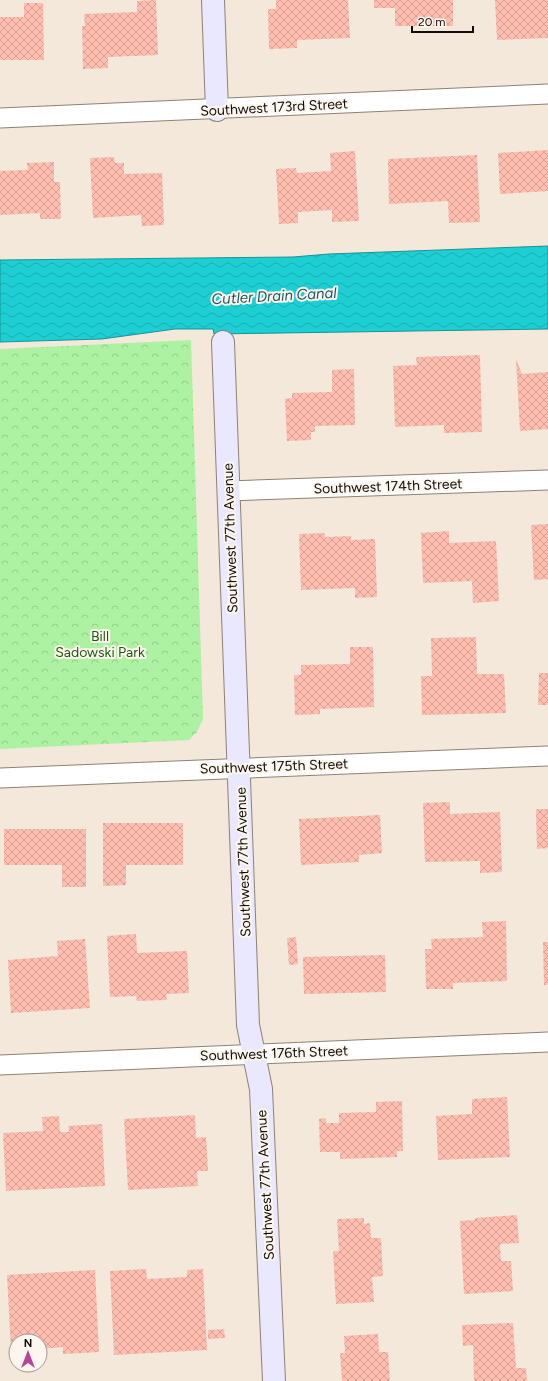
<svg xmlns="http://www.w3.org/2000/svg" width="548" height="1381" viewBox="0 0 548 1381" font-family="Figtree,sans-serif">
  <defs>
    <pattern id="park-crowns" width="20" height="18" patternUnits="userSpaceOnUse"><rect width="20" height="18" fill="#adf2a3"/><path d="M2 6a3 3 0 1 1 6 0M12 15a3 3 0 1 1 6 0" fill="none" stroke="#94ce8b"/></pattern>
    <pattern id="water-waves" width="16" height="10" patternUnits="userSpaceOnUse"><rect width="16" height="10" fill="#1dced3"/><path d="M0 5q4-4 8 0t8 0" fill="none" stroke="#19b0b4"/></pattern>
    <pattern id="building-cross-hatch" width="8" height="8" patternUnits="userSpaceOnUse"><rect width="8" height="8" fill="#fdbdaf"/><path d="M0 0l8 8M0 8l8-8" fill="none" stroke="#d8a195"/></pattern>
  </defs>
  <rect width="100%" height="100%" fill="#f4e8da"/>
  <path fill="url(#park-crowns)" d="M191 340 203 719 197 732 189 740 0 749V349Z"/>
  <path fill="url(#water-waves)" stroke="#199496" d="M548 246V329L214 334 213 329H175L102 339 0 342V260L293 257 329 254Z"/>
  <path fill="url(#building-cross-hatch)" d="M156 0 158 55 108 57V68L83 69 82 26H85L84 14 137 12V1Z
    M276 0H348L350 38 297 40V48L269 49 268 9H276Z
    M374 0H453V26H395V8H374Z
    M495 0H548V38L497 40Z
    M24 3H43L44 60H0V17H24Z
    M548 150V191L500 194 498 153Z
    M355 151 359 221 332 222V210L298 212V223L279 224 276 169 296 168 297 173 331 171 330 153Z
    M477 155 480 222 449 223 448 201 389 204 388 159Z
    M114 157 115 163H124V174L162 173 164 225 142 226 141 215 93 218 90 158Z
    M54 162V182H60L61 219H40V213L0 215V171L28 170 27 163Z
    M480 355 482 432 444 433V425L395 427 393 366 417 365 416 357Z
    M516 359 522 374 548 372V429L520 431Z
    M354 369 355 425 315 426V432H311V440L287 441 285 399 292 398V393L332 392V370Z
    M548 524V579L534 580 531 525Z
    M449 531V543L496 541 499 601 473 603 472 581 423 583 421 533Z
    M325 533V537L351 536V540L375 539 377 597 355 598V588L301 590 299 534Z
    M476 637 477 674H504L506 713 422 715 421 676H432L431 638Z
    M350 647H373L374 707 320 709V714L295 715 294 675H301V665L350 664Z
    M539 673H548V705H538Z
    M450 802V814L500 812 502 872 480 873V861L425 862 423 803Z
    M536 809H548V848L537 849Z
    M380 815 382 853 359 855V862L301 865 299 819Z
    M103 823H183V865H126V885L103 886Z
    M4 829H86V887H62V865H4Z
    M506 921 507 981 453 983V989H426L425 949H432L431 939 483 937 482 922Z
    M136 934 137 953 187 951 189 993 166 994 167 1000 137 1001 136 996 110 997 107 936Z
    M296 937 298 964 289 965 287 938Z
    M85 939 90 1008 11 1013 8 960 58 956 57 941Z
    M543 942H548V985H544Z
    M385 955 386 992 304 994 303 957Z
    M507 1097 510 1157 438 1160 436 1116 472 1114V1099Z
    M402 1101 403 1151H397V1157L340 1159V1152H320L319 1119 326 1118V1123H339V1113L376 1112V1102Z
    M195 1115 196 1138 206 1137 208 1171H197L198 1186 128 1190 124 1119Z
    M59 1116 60 1132H69L68 1126 102 1124 105 1186 6 1191 3 1133 43 1131 42 1117Z
    M517 1215 519 1243 500 1244 501 1261H511L513 1291 464 1294 460 1221 475 1220V1218Z
    M364 1218V1224L370 1223 371 1238H381L383 1276 372 1277 374 1302 336 1304 333 1251H339L337 1219Z
    M146 1269 147 1279 187 1277V1270L203 1269 207 1350 114 1355 110 1271Z
    M95 1270 99 1352 63 1354V1347L40 1349V1341H16V1350H11L7 1275Z
    M513 1323 516 1368H526L527 1381H474L473 1345 463 1346 462 1325Z
    M224 1329 225 1338 208 1339V1330Z
    M378 1334 379 1352H388L390 1381H342L340 1353H345L344 1336Z"/>
  <g fill="none" stroke-linecap="round" stroke-linejoin="round">
    <defs>
      <path id="street" d="M0 118 548 94
        M228 491 548 480
        M0 778 548 756
        M0 1065 548 1042"/>
      <path id="secondary" d="M213 0 217 110
        M223 342 248 1025 261 1089 274 1381"/>
    </defs>
    <use href="#street" stroke="#8c8275" stroke-width="21"/>
    <use href="#secondary" stroke="#8c8275" stroke-width="24"/>
    <use href="#street" stroke="#fff" stroke-width="19"/>
    <use href="#secondary" stroke="#e9e8fe" stroke-width="22"/>
  </g>
  <g text-anchor="middle" stroke-width="4" stroke-linejoin="round" paint-order="stroke">
    <g font-size="14" fill="#100c08" stroke="#fdf6ee">
      <text transform="translate(274 107) rotate(-3)" y="5">Southwest 173rd Street</text>
      <text transform="translate(388 486) rotate(-2)" y="5">Southwest 174th Street</text>
      <text transform="translate(230 538) rotate(-92)" y="5">Southwest 77th Avenue</text>
      <text transform="translate(274 766) rotate(-2)" y="5">Southwest 175th Street</text>
      <text transform="translate(243 862) rotate(-92)" y="5">Southwest 77th Avenue</text>
      <text transform="translate(274 1053) rotate(-2)" y="5">Southwest 176th Street</text>
      <text transform="translate(265 1185) rotate(-93)" y="5">Southwest 77th Avenue</text>
    </g>
    <g font-size="14" fill="#195c0f" stroke="#fdf6ee">
      <text x="100" y="641">Bill<tspan x="100" dy="16">Sadowski Park</tspan></text>
    </g>
    <g font-size="15" font-style="italic" fill="#155759" stroke="#fdf6ee">
      <text transform="translate(274 296) rotate(-3)" y="5">Cutler Drain Canal</text>
    </g>
  </g>
  <g transform="translate(28 1353)"><circle r="19" fill="#fdf6ee" stroke="#9e9892"/>
  <path d="M0-3L7 15L0 10L-7 15Z" fill="#b74299"/>
  <text y="-6" font-size="11" font-weight="bold" text-anchor="middle" fill="#100c08">N</text>
  </g>
  <path d="M412 26v6h61v-6" fill="none" stroke="#100c08" stroke-width="2"/>
  <text x="418" y="26" font-size="12" fill="#100c08" stroke="#fdf6ee" stroke-width="3" paint-order="stroke">20 m</text>
</svg>
